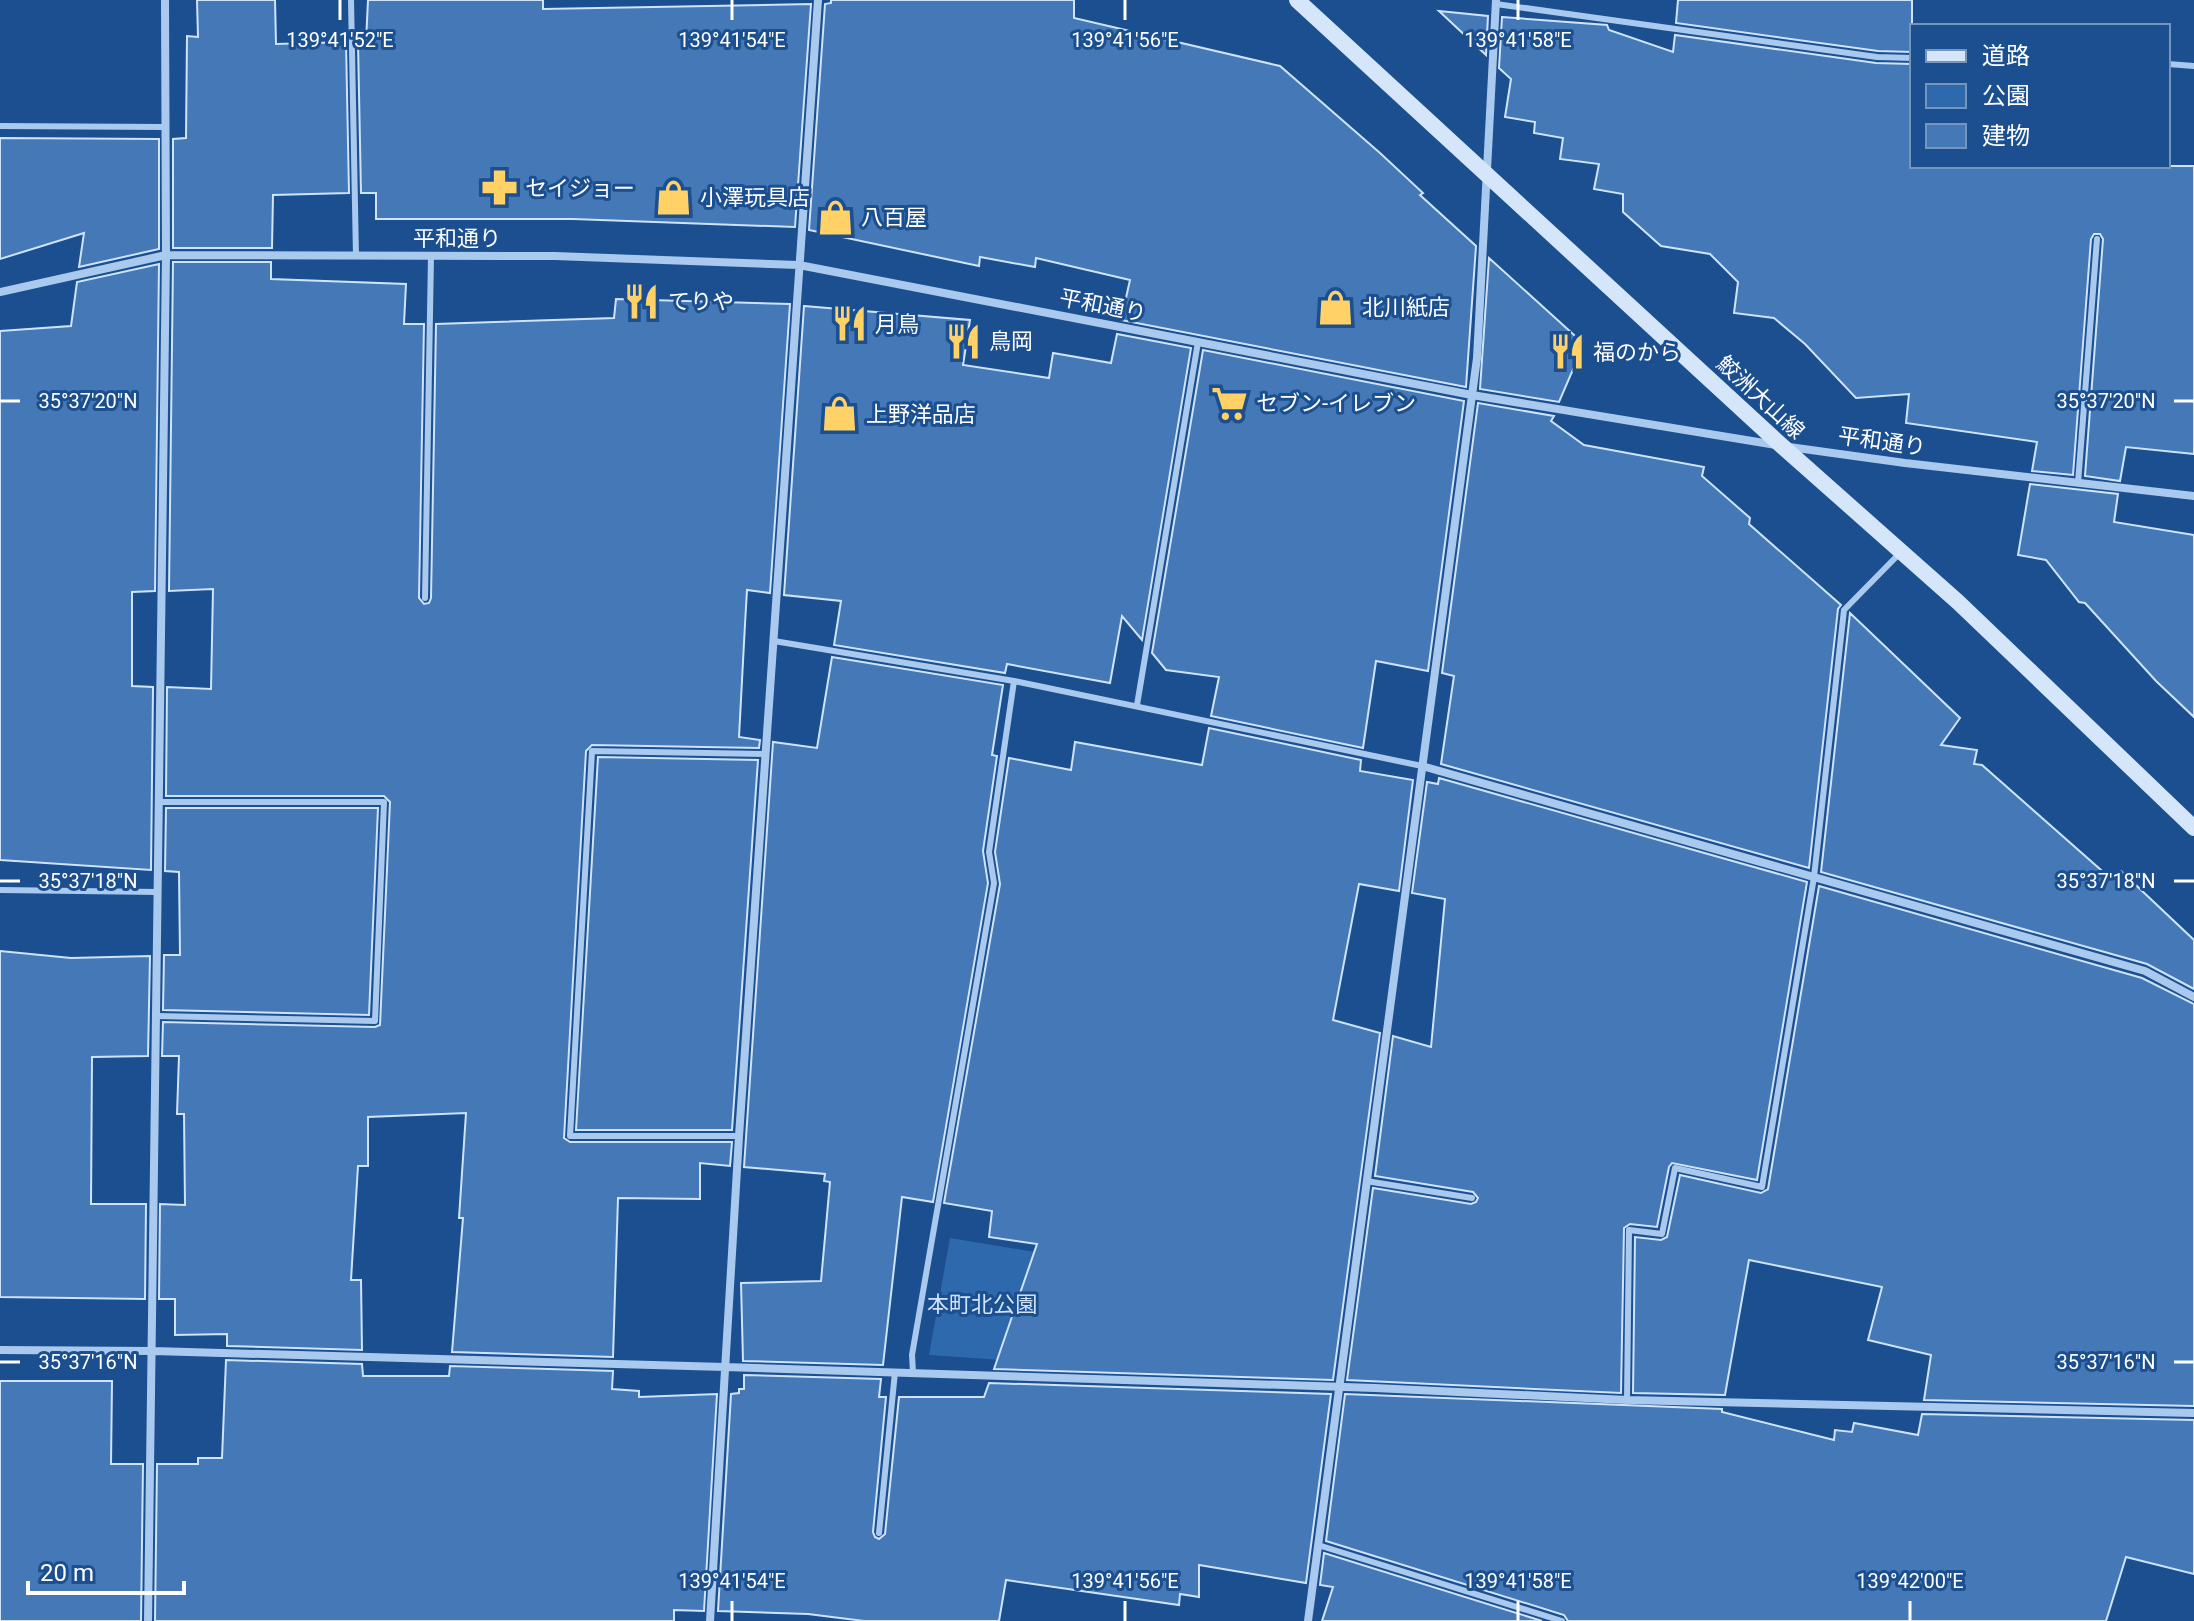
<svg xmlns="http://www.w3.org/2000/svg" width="2194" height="1621" viewBox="0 0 2194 1621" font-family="Roboto,'Noto Sans JP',sans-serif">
  <rect width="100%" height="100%" fill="#1b4f8f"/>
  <path fill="#2e69ad" d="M950 1238 1035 1252 1016 1361 929 1355Z"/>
  <path fill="#4478b7" stroke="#cfe3fa" stroke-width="2" d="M197 0H275L276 44 346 42 349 193 273 195 272 248H173V139L186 138 187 36 198 37Z
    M368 0H543V9L811 4 795 227 573 219H376V193H361L358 42H366Z
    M831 0H1074V18L1280 66 1380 153 1423 193 1420 195 1476 246 1466 387 1121 320 1130 280 1036 258 1035 267 980 257 979 266 809 230 825 4 831 3Z
    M1678 0H1912V52L1878 51 1676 23Z
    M1439 11 1488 16 1486 55Z
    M1502 17 1607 25 1609 30 1673 52 1675 35 1876 63 1912 64V166H2194V454L2126 447 2120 481 2085 476 2103 239 2100 234H2094L2091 239 2073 475 2032 471 2037 442 1906 423 1909 394 1856 398 1805 344 1774 318 1734 313 1738 282 1710 254 1661 246 1623 212V194L1594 189 1599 164 1560 159 1563 138 1534 133 1535 122 1505 117 1511 79 1499 68Z
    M0 138 159 139V249L79 267 84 233 0 259Z
    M1489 258 1584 344 1559 402 1480 389Z
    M173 262H271V279L406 284 404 324H424L419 598 424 604 429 603 431 598 436 324 614 318 616 299 790 304 770 593 747 590 745 624 739 737 760 740 759 748 592 745 586 751 564 1138 570 1142H732L730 1166 700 1163V1199L618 1198 613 1357 452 1352 463 1218H459L466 1113 368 1117V1166H358L351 1280H361L362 1350 227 1346V1334L175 1335V1299H159L160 1204 185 1205 184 1114H177L179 1056H162L163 1022 375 1027 380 1025 390 802 384 796H166L167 687 211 689 213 589 169 591Z
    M159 264 155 591 132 592V686L153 687 151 870 0 860V331L71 326 77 282Z
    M804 306 970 320 963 365 1049 378 1053 353 1111 363 1117 334 1191 348 1142 640 1122 616 1110 683 1007 664 1005 673 834 645 841 601 784 595Z
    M1203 350 1464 401 1428 671 1376 661 1363 748 1211 716 1219 677 1166 670 1152 653Z
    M1478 403 1554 416 1551 421 1584 445 1704 467 1702 476 1750 518 1749 524 1841 605 1838 609 1809 868 1441 764 1454 676 1442 673Z
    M2030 484 2118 494 2114 522 2194 535V717L2156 681 2085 603 2079 602 2046 560 2018 555Z
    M1850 613 1960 718 1941 745 1977 750 1974 764 1982 765 2109 877 2121 871 2194 940V989L2147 964 1821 872Z
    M832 657 1003 685 992 755 997 756 983 851 988 883 933 1202 902 1197 883 1365 743 1361 741 1283 821 1281 830 1182 824 1181 825 1174 744 1167 773 742 817 748Z
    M1209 728 1361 760 1360 771 1413 780 1399 891 1359 884 1333 1020 1380 1033 1333 1380 994 1369 1037 1244 989 1237 992 1211 944 1203 1000 884 995 852 1009 758 1071 770 1075 742 1202 765Z
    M598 757 758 760 732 1130H576Z
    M1439 778 1807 882 1757 1180 1672 1163 1669 1167 1657 1227 1630 1224 1624 1228 1621 1393 1347 1380 1373 1188 1471 1204 1476 1202 1478 1198 1473 1192 1375 1176 1393 1036 1431 1047 1445 899 1412 893 1427 782 1438 784Z
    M166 808H378L369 1015 163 1010 164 955H180L179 872 165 871Z
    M1819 886 2142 978 2194 1004V1406L1924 1400 1931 1355 1868 1340 1882 1287 1749 1260 1725 1395 1633 1393 1635 1237 1661 1240 1667 1237 1680 1175 1761 1193 1768 1189Z
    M0 951 71 958 150 956 148 1056 92 1057 91 1204H146L145 1299 0 1297Z
    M226 1360 362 1364 363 1376H449L450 1366 613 1371 612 1389 639 1391V1397L717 1394 704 1611 674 1610V1621H155L157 1464H198V1458H222Z
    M744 1375 881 1379 879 1397H886L873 1532 875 1537 879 1539 885 1534 899 1397H984L989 1383 1331 1394 1306 1583 1199 1565V1597L1180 1594 1179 1605 1006 1580 999 1621H864L808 1614 718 1611 731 1394 739 1393V1389H744Z
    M0 1381H112L111 1464H143L141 1621H0Z
    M1345 1394 1722 1409V1412L1834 1440 1835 1430 1852 1432 1854 1423 1918 1435 1922 1414 2194 1420V1574L2126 1557 2106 1621H1568L1564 1615 1326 1541Z
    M1324 1553 1542 1621H1322L1333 1587 1320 1585Z"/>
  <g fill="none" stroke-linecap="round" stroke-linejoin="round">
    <path stroke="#a9c9ee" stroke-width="6" d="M351 0 356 256
      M1496 4 1877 57 1912 58
      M2168 64 2194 66
      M0 126 165 127
      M2078 483 2097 239
      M425 598 431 256
      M774 641 1014 681 1422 766
      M1137 705 1198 342
      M0 890 158 892
      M157 1016 375 1021 384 802H159
      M739 1136H570L592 751 764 754
      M1366 1181 1472 1198
      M913 1373 912 1355 994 883 989 852 1014 681
      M1627 1400 1629 1230 1662 1234 1675 1168 1762 1187 1814 877 1844 610 1899 554
      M879 1533 895 1372
      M1318 1545 1562 1621"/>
    <path stroke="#a9c9ee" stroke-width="8" d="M0 292 166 255 555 256 799 265 1472 395 1782 446 1905 463 2194 496
      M1422 766 2145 971 2194 997
      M0 1350 153 1351 725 1367 1375 1388 1627 1400 2194 1413
      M148 1621 166 255 165 0
      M710 1621 739 1136 818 0
      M1308 1621 1477 358 1496 0"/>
    <path stroke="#d6e6fa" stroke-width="16" d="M1297 0 1782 446 1958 602 2194 828"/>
  </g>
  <path fill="none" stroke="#fff" stroke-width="3" d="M340 0V20M732 0V20M1125 0V20M1518 0V20M0 401H20M2174 401H2194M0 881H20M2174 881H2194M0 1362H20M2174 1362H2194M732 1601V1621M1125 1601V1621M1518 1601V1621M1910 1601V1621"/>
  <defs>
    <symbol id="pharmacy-bare" viewBox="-9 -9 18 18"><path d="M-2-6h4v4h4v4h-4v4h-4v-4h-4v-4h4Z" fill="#ffd166" stroke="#1b4f8f" stroke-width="2.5" paint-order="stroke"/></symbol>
    <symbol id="shop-bare" viewBox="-9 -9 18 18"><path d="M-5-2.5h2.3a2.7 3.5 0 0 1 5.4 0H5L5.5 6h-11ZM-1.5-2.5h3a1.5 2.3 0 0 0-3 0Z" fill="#ffd166" stroke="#1b4f8f" stroke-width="2.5" paint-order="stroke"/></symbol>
    <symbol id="restaurant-bare" viewBox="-9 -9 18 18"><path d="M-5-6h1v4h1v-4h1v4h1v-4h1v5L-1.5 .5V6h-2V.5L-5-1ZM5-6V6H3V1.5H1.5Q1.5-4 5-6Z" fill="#ffd166" stroke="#1b4f8f" stroke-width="2.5" paint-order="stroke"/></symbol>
    <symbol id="supermarket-bare" viewBox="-9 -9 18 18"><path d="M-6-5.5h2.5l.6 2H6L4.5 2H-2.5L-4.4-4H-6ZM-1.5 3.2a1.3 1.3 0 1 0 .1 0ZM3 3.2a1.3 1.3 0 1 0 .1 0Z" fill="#ffd166" stroke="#1b4f8f" stroke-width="2.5" paint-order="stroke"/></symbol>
  </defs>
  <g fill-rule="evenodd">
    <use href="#pharmacy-bare" x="474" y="162" width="51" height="51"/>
    <use href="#shop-bare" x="648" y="172" width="51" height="51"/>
    <use href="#shop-bare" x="810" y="192" width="51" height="51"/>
    <use href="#restaurant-bare" x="616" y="276" width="51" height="51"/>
    <use href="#shop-bare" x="1310" y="282" width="51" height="51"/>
    <use href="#restaurant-bare" x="824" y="298" width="51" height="51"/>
    <use href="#restaurant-bare" x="938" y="316" width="51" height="51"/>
    <use href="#restaurant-bare" x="1542" y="326" width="51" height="51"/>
    <use href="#supermarket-bare" x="1204" y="378" width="51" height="51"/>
    <use href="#shop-bare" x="814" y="388" width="51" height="51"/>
  </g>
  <g text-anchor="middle" stroke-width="6" stroke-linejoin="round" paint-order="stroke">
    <g font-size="22" fill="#fff" stroke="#1b4f8f" text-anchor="start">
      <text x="525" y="196">セイジョー</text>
      <text x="700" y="205">小澤玩具店</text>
      <text x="861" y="225">八百屋</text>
      <text x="668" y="309">てりや</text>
      <text x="1362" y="315">北川紙店</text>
      <text x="875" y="332">月鳥</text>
      <text x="989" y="349">鳥岡</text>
      <text x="1593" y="360">福のから</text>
      <text x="1256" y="411">セブン-イレブン</text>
      <text x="866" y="422">上野洋品店</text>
    </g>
    <g font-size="22" fill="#fff" stroke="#1b4f8f">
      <text x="457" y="246">平和通り</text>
      <text transform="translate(1103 305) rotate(11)" y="8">平和通り</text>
      <text transform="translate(1761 397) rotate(43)" y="8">鮫洲大山線</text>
      <text transform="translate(1882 441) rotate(8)" y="8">平和通り</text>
    </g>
    <g font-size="22" fill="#cfe3fa" stroke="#1b4f8f">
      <text x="982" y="1312">本町北公園</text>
    </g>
  </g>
  <g font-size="20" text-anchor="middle" fill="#fff" stroke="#1b4f8f" stroke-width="6" stroke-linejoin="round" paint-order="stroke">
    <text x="340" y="47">139°41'52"E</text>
    <text x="732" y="47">139°41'54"E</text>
    <text x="1125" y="47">139°41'56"E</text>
    <text x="1518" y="47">139°41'58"E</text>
    <text x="88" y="408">35°37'20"N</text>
    <text x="2106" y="408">35°37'20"N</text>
    <text x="88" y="888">35°37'18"N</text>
    <text x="2106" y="888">35°37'18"N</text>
    <text x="88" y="1369">35°37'16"N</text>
    <text x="2106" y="1369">35°37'16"N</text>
    <text x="732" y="1588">139°41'54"E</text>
    <text x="1125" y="1588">139°41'56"E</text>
    <text x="1518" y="1588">139°41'58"E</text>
    <text x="1910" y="1588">139°42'00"E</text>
  </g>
  <rect x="1910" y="24" width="260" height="144" fill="#1b4f8f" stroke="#7695bc" stroke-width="2"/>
  <rect x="1926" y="50" width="40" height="12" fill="#d6e6fa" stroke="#7695bc" stroke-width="2"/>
  <text x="1982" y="64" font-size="24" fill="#ffffff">道路</text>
  <rect x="1926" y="84" width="40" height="24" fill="#2e69ad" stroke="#7695bc" stroke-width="2"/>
  <text x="1982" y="104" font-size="24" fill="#ffffff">公園</text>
  <rect x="1926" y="124" width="40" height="24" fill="#4478b7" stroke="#7695bc" stroke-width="2"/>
  <text x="1982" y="144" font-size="24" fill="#ffffff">建物</text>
  <path d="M28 1581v12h156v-12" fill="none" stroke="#ffffff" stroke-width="4"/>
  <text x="40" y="1581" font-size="24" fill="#ffffff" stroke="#1b4f8f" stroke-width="6" paint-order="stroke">20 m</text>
</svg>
